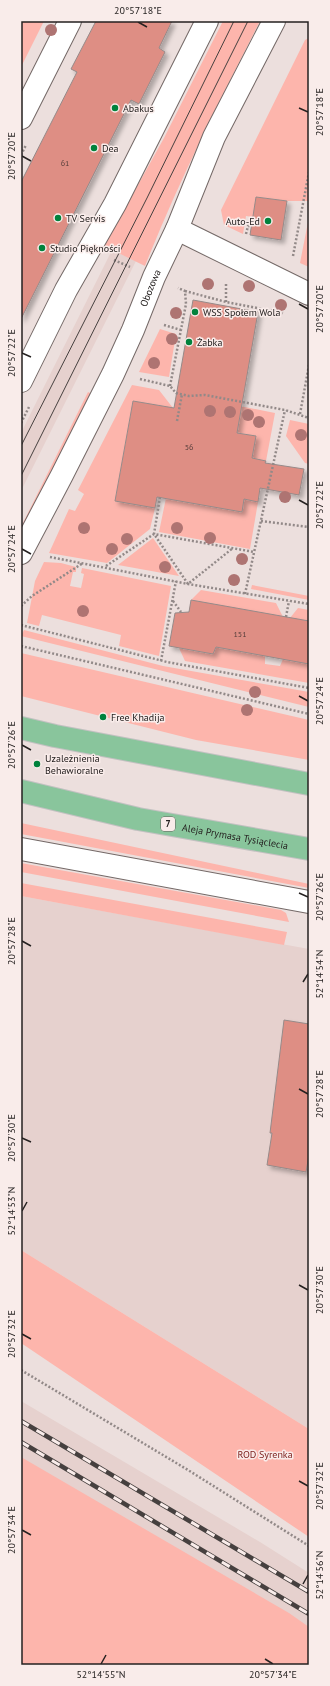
<svg xmlns="http://www.w3.org/2000/svg" width="330" height="1686" viewBox="0 0 330 1686" font-family="'PT Sans',sans-serif">
  <defs>
    <filter id="shadow"><feDropShadow dx="3.5" dy="3.5" stdDeviation="2" flood-color="#0004"/></filter>
  </defs>
  <rect width="100%" height="100%" fill="#ecdfdd"/>
  <path fill="#e6d1ce" d="M112 250 136 261 21 491V433Z
    M21 896 309 949V1429L21 1250Z
    M21 1401 260 1542 309 1573V1665L21 1515Z"/>
  <path fill="#fdb5ac" d="M21 21H44L21 67Z
    M223 21H260C219 102 178 182 145 266L104 246 164 138Z
    M309 38V201H287L257 197 253 217 246 216 243 234 224 225 221 210 305 40Z
    M309 217V267L300 263Z
    M160 329 176 334 169 377 139 372Z
    M132 385 159 390 173 408 133 401 115 501 155 508 150 529 107 563 49 553 69 509 75 511 84 494 78 490Z
    M88 392 92 394 21 537V527Z
    M209 400 275 413 266 461 252 458 256 436 183 423Z
    M290 420 309 424V464L305 463 286 436Z
    M166 498 242 512 244 499 258 502 250 549 159 532Z
    M153 538 179 576 118 565Z
    M44 562 61 563 76 567V572H73L70 586 81 588 84 574 81 573 82 568 171 586 159 656 119 646 121 635 42 615 39 626 27 623 35 581Z
    M252 585 309 596V600L251 589Z
    M201 590 276 603 283 617 191 600Z
    M298 608 309 610V621L290 618Z
    M24 630 163 666 309 692V707L21 636Z
    M216 647 265 656V664L280 666 283 659 309 664V683L185 661 179 648 212 654Z
    M21 653 309 720V760L196 740 21 696Z
    M21 823 309 884V888L21 834Z
    M21 863 281 910 286 913 289 922 21 872Z
    M21 883 287 932 284 945 21 896Z
    M21 1250 309 1429V1537L21 1343Z
    M21 1457 289 1613 309 1627V1665H21Z"/>
  <path fill="#de8e84" stroke="#968a89" filter="url(#shadow)" d="M96 21H172L159 48 165 52 139 104 131 100 21 319V182L77 72 71 69Z
    M256 197 287 201 281 240 250 235Z
    M193 300 258 312 237 433 256 436 252 458 266 461 265 463 304 469 299 495 260 488 258 502 244 499 242 512 157 497 155 508 115 501 133 401 174 408Z
    M191 600 309 621V664L216 647 213 654 169 646 175 613 189 612Z
    M284 1020 309 1024V1155L306 1172 267 1165 272 1133H270Z"/>
  <g fill="none" stroke-linecap="round" stroke-linejoin="round">
    <defs>
      <g id="minor">
        <path d="M21 118 70 21"/>
        <path d="M177 229 309 294"/>
        <path d="M21 381 66 290 115 204 207 21"/>
        <path id="s1" d="M21 553 62 475 113 374 133 330 154 277 177 229 214 137 274 21"/>
        <path d="M21 849 309 902"/>
      </g>
      <g id="major">
        <path d="M21 728 55 736 309 784"/>
        <path id="s2" d="M21 791 138 819 309 849"/>
      </g>
    </defs>
    <use href="#minor" stroke="#746967" stroke-width="24"/>
    <use href="#major" stroke="#c2c1c1" stroke-width="24"/>
    <path stroke="#928988" stroke-width="2.5" stroke-dasharray="2 2" stroke-linecap="butt" d="M21 155 26 145
      M246 234 248 226H251
      M293 256 309 172
      M114 260 130 267
      M226 284V302
      M185 291 226 302 283 313
      M164 325 181 330
      M140 379 170 386 176 393 189 396 205 395 285 410 309 418
      M170 386 186 304 185 291 178 288
      M300 414 309 365
      M177 421 182 394
      M21 423 29 407
      M160 497 154 534 254 552
      M261 521 309 527
      M50 557 188 584 309 604
      M106 566 154 534 188 584 233 548
      M245 594 285 410
      M173 601 181 612
      M21 606 32 596 83 563
      M286 617 289 601
      M21 625 167 662 309 688
      M21 646 309 714
      M161 661 176 581
      M21 1370 188 1470 309 1546"/>
    <use href="#minor" stroke="#fff" stroke-width="22"/>
    <use href="#major" stroke="#89c59c" stroke-width="22"/>
    <path stroke="#46403f" stroke-width="1" d="M21 446 147 198 234 21
      M21 476 248 21"/>
    <defs>
      <path id="rail" d="M21 1421 309 1592
        M21 1442 309 1614"/>
    </defs>
    <use href="#rail" stroke="#46403f" stroke-width="4.5"/>
    <use href="#rail" stroke="#f9ecea" stroke-width="3" stroke-dasharray="9" stroke-linecap="butt"/>
  </g>
  <g fill="#ae7472">
    <circle cx="51" cy="30" r="6"/>
    <circle cx="208" cy="284" r="6"/>
    <circle cx="249" cy="286" r="6"/>
    <circle cx="281" cy="305" r="6"/>
    <circle cx="176" cy="313" r="6"/>
    <circle cx="172" cy="339" r="6"/>
    <circle cx="154" cy="363" r="6"/>
    <circle cx="210" cy="411" r="6"/>
    <circle cx="230" cy="412" r="6"/>
    <circle cx="248" cy="415" r="6"/>
    <circle cx="259" cy="422" r="6"/>
    <circle cx="301" cy="435" r="6"/>
    <circle cx="285" cy="497" r="6"/>
    <circle cx="84" cy="528" r="6"/>
    <circle cx="177" cy="528" r="6"/>
    <circle cx="210" cy="538" r="6"/>
    <circle cx="127" cy="539" r="6"/>
    <circle cx="112" cy="549" r="6"/>
    <circle cx="242" cy="559" r="6"/>
    <circle cx="165" cy="567" r="6"/>
    <circle cx="234" cy="580" r="6"/>
    <circle cx="83" cy="611" r="6"/>
    <circle cx="255" cy="692" r="6"/>
    <circle cx="247" cy="710" r="6"/>
  </g>
  <path fill="none" stroke="#252120" stroke-width="1.5" d="M138 22 147 27M299 108 308 112M22 156 31 161M299 304 308 309M22 353 31 357M299 500 308 505M22 549 31 554M299 696 308 701M22 745 31 750M299 893 308 897M22 941 31 946M303 982 308 974M299 1089 308 1094M22 1138 31 1142M22 1211 27 1202M299 1285 308 1290M22 1334 31 1339M299 1481 308 1486M22 1530 31 1535M303 1584 308 1575M265 1659 273 1664M101 1664 106 1655"/>
  <g fill="#00823c" stroke="#f9ecea" stroke-width="1.5">
    <circle cx="115" cy="108" r="4"/>
    <circle cx="94" cy="148" r="4"/>
    <circle cx="58" cy="218" r="4"/>
    <circle cx="268" cy="221" r="4"/>
    <circle cx="42" cy="248" r="4"/>
    <circle cx="195" cy="312" r="4"/>
    <circle cx="189" cy="342" r="4"/>
    <circle cx="103" cy="717" r="4"/>
    <circle cx="37" cy="764" r="4"/>
  </g>
  <g text-anchor="middle" stroke-width="3" stroke-linejoin="round" paint-order="stroke">
    <g font-size="8" fill="#533c39">
      <text x="65" y="166">61</text>
      <text x="189" y="450">56</text>
      <text x="240" y="637">151</text>
    </g>
    <rect fill="#f9ecea" stroke="#655e5d" stroke-width="1" x="161" y="817" width="14" height="14" rx="3"/>
    <g font-size="9" font-weight="bold" fill="#252120">
      <text x="168" y="827">7</text>
    </g>
    <g font-size="10" fill="#252120" stroke="#f9ecea" text-anchor="start">
      <text x="123" y="112">Abakus</text>
      <text x="102" y="152">Dea</text>
      <text x="66" y="222">TV Servis</text>
      <text x="260" y="225" text-anchor="end">Auto-Ed</text>
      <text x="50" y="252">Studio Piękności</text>
      <text x="203" y="316">WSS Społem Wola</text>
      <text x="197" y="346">Żabka</text>
      <text x="111" y="721">Free Khadija</text>
      <text x="45" y="762">Uzależnienia<tspan x="45" dy="12">Behawioralne</tspan></text>
    </g>
    <g font-size="10" fill="#252120" stroke="#f9ecea">
      <text dy="4" stroke="none"><textPath href="#s1" startOffset="295">Obozowa</textPath></text>
      <text dy="4" stroke="none"><textPath href="#s2" startOffset="219">Aleja Prymasa Tysiąclecia</textPath></text>
    </g>
    <g font-size="10" fill="#7c1d1a" stroke="#f9ecea">
      <text x="265" y="1458">ROD Syrenka</text>
    </g>
  </g>
  <rect width="330" height="1686" fill="none" stroke="#f9ecea" stroke-width="44"/>
  <rect x="22" y="22" width="286" height="1642" fill="none" stroke="#252120" stroke-width="1.5"/>
  <g font-size="10" text-anchor="middle" fill="#252120">
    <text x="138" y="14">20°57'18"E</text>
    <text transform="translate(319 112) rotate(-90)" y="4">20°57'18"E</text>
    <text transform="translate(11 156) rotate(-90)" y="4">20°57'20"E</text>
    <text transform="translate(319 309) rotate(-90)" y="4">20°57'20"E</text>
    <text transform="translate(11 353) rotate(-90)" y="4">20°57'22"E</text>
    <text transform="translate(319 505) rotate(-90)" y="4">20°57'22"E</text>
    <text transform="translate(11 549) rotate(-90)" y="4">20°57'24"E</text>
    <text transform="translate(319 701) rotate(-90)" y="4">20°57'24"E</text>
    <text transform="translate(11 745) rotate(-90)" y="4">20°57'26"E</text>
    <text transform="translate(319 897) rotate(-90)" y="4">20°57'26"E</text>
    <text transform="translate(11 941) rotate(-90)" y="4">20°57'28"E</text>
    <text transform="translate(319 974) rotate(-90)" y="4">52°14'54"N</text>
    <text transform="translate(319 1094) rotate(-90)" y="4">20°57'28"E</text>
    <text transform="translate(11 1138) rotate(-90)" y="4">20°57'30"E</text>
    <text transform="translate(11 1211) rotate(-90)" y="4">52°14'53"N</text>
    <text transform="translate(319 1290) rotate(-90)" y="4">20°57'30"E</text>
    <text transform="translate(11 1334) rotate(-90)" y="4">20°57'32"E</text>
    <text transform="translate(319 1486) rotate(-90)" y="4">20°57'32"E</text>
    <text transform="translate(11 1530) rotate(-90)" y="4">20°57'34"E</text>
    <text transform="translate(319 1575) rotate(-90)" y="4">52°14'56"N</text>
    <text x="101" y="1678">52°14'55"N</text>
    <text x="273" y="1678">20°57'34"E</text>
  </g>
</svg>
